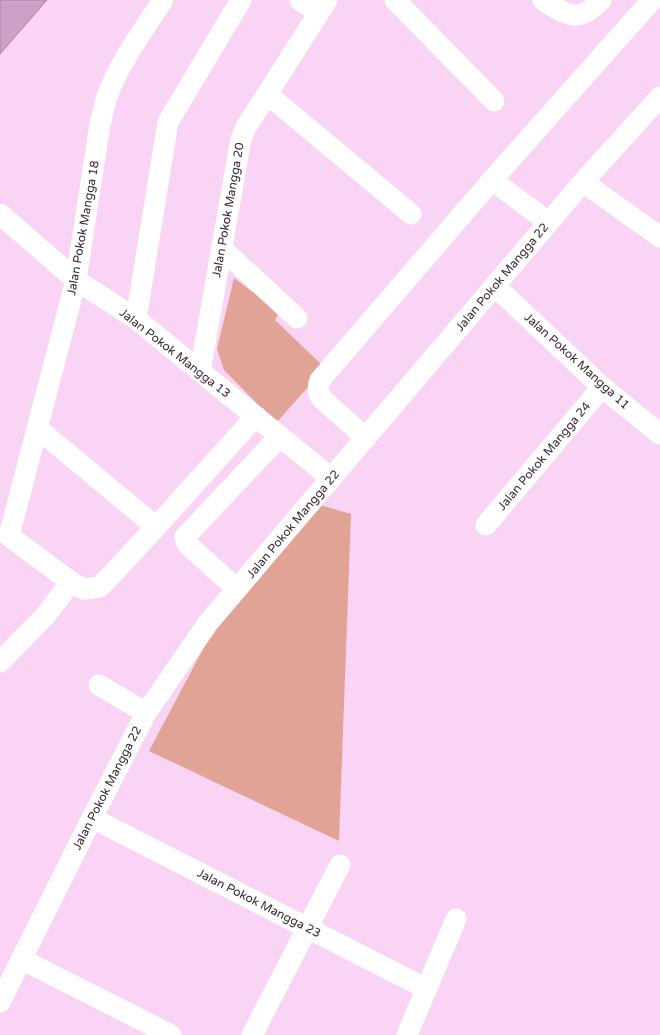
<svg xmlns="http://www.w3.org/2000/svg" width="660" height="1035" viewBox="0 0 660 1035" font-family="'Varela Round',sans-serif">
  <rect width="100%" height="100%" fill="#fad4f4"/>
  <path fill="#e2a397" d="M234 278 279 312 275 320 325 368 276 423 224 370 217 349Z
    M320 505 351 514 339 841 149 751 211 634Z"/>
  <path fill="#cea0c8" stroke="#ae82a8" d="M0 0H47L0 54Z"/>
  <g fill="none" stroke-linecap="round" stroke-linejoin="round">
    <path stroke="#fff" stroke-width="21" d="M163 0C144 29 116 67 106 100 104 108 102 116 100 124L76 280 9 536 71 582 84 589 100 587 156 527 256 416
      M300 0 319 13
      M395 0 494 101
      M543 0C567 16 579 24 601 0
      M267 94 411 214
      M492 180 548 222
      M583 182 660 237
      M0 214 76 280 136 319 331 478
      M221 248 297 318
      M495 286 602 387 660 434
      M136 319 168 122 241 0
      M200 372 241 139 246 127 327 0
      M37 428 156 527
      M366 438 322 399C317 392 317 387 320 380L492 180 652 0
      M486 525 602 387
      M237 589 188 545 185 537 280 436
      M0 662 45 616 71 582
      M99 685 146 713
      M92 818 427 989
      M21 959 171 1035
      M0 1002 92 818 146 713 208 623 583 182 660 97
      M252 1035 340 865
      M407 1035 456 919"/>
  </g>
  <g text-anchor="middle" stroke-width="3" stroke-linejoin="round" paint-order="stroke">
    <g font-size="12" fill="#382636" stroke="#fff">
      <text transform="translate(228 210) rotate(-80)" y="4">Jalan Pokok Mangga 20</text>
      <text transform="translate(83 228) rotate(-80)" y="4">Jalan Pokok Mangga 18</text>
      <text transform="translate(502 277) rotate(-50)" y="4">Jalan Pokok Mangga 22</text>
      <text transform="translate(175 353) rotate(38)" y="4">Jalan Pokok Mangga 13</text>
      <text transform="translate(577 361) rotate(42)" y="4">Jalan Pokok Mangga 11</text>
      <text transform="translate(544 456) rotate(-50)" y="4">Jalan Pokok Mangga 24</text>
      <text transform="translate(293 524) rotate(-50)" y="4">Jalan Pokok Mangga 22</text>
      <text transform="translate(107 788) rotate(-63)" y="4">Jalan Pokok Mangga 22</text>
      <text transform="translate(259 903) rotate(27)" y="4">Jalan Pokok Mangga 23</text>
    </g>
  </g>
</svg>
